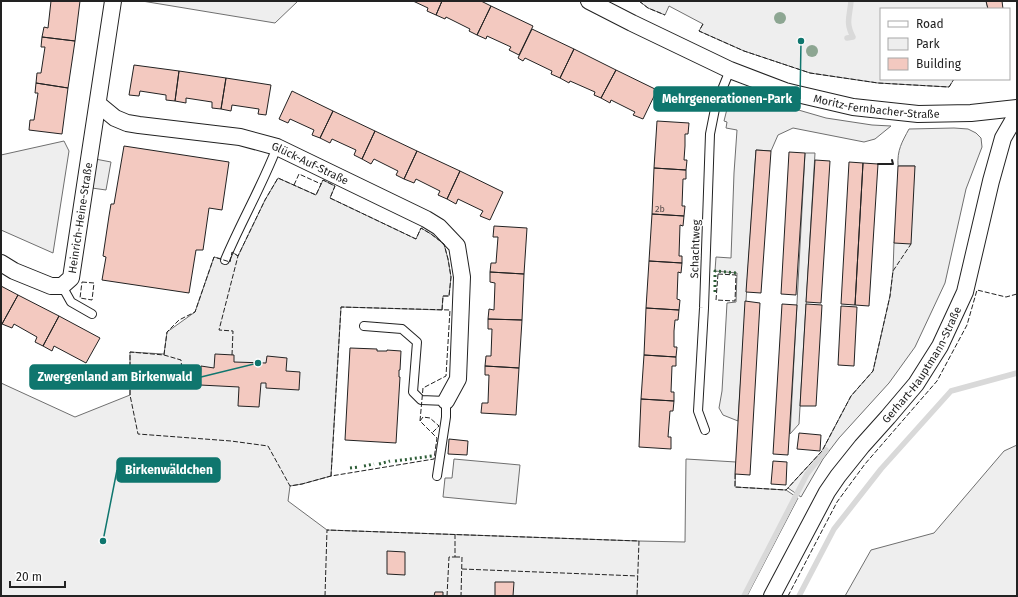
<svg xmlns="http://www.w3.org/2000/svg" width="1018" height="597" viewBox="0 0 1018 597" font-family="'Fira Sans',sans-serif">
  <rect width="100%" height="100%" fill="#fff"/>
  <path fill="#eee" stroke="#6f6f6f" d="M142 1H298L275 23Z
    M639 1H986L988 9H881V79H954L949 87 878 83 810 73 744 51 699 31 703 24 669 6 665 15 648 8Z
    M735 88 764 100 826 118 872 125 891 126 875 139 864 142 793 128 778 135 771 151 756 150 738 421 723 415 719 408 722 391 727 303 736 302 737 273 715 271 716 257 731 258 734 173 737 130 726 128 727 122 724 121 729 101Z
    M954 128 968 129 976 133 981 138 982 147 966 189 945 283 915 347 889 383 839 438 823 459 801 497 788 488 822 451 851 396 873 371 890 296 893 271 894 243 915 166H898C897 150 902 142 909 129Z
    M64 141 69 151 53 253 1 230V155Z
    M805 153H815L799 424 790 434Z
    M278 178 316 195 323 180 335 186 330 198 416 239 421 228 431 234 444 244 448 259 451 277 449 296H443L442 310 341 307 331 476 302 484 290 486 288 501 327 530 639 541 685 542 686 459 736 462 735 487 786 490 798 498 747 596H1V383L75 417 130 395V352L164 354 167 332 195 312 214 257 230 261 232 252 238 256 265 200Z
    M1017 445V596H845L871 550 934 533 1004 451Z"/>
  <path fill="#ededed" stroke="#6f6f6f" d="M90 158 111 162 106 190 85 187Z
    M454 459 520 465 516 504 443 497 445 478H452Z"/>
  <g fill="none" stroke-linecap="round" stroke-linejoin="round">
    <path stroke="#d9d9d9" stroke-width="5.5" d="M847 38 853 37C845 22 850 16 851 1
      M744 596 807 474 826 450
      M799 596 834 529 881 469 951 391 1017 373"/>
  </g>
  <path fill="#f3c9c0" stroke="#222" d="M51 1H80L75 41 42 37 44 27 48 28Z
    M413 1H442L436 15 427 11 428 8Z
    M442 1H481L491 6 477 35 469 31 470 29 446 17 445 19 436 15Z
    M986 1H1002L1003 9H988Z
    M491 6 533 26 519 55 509 50 511 47 487 36 486 39 477 35Z
    M532 29 574 49 560 78 551 74 552 71 525 58 523 61 518 58Z
    M42 37 75 41 68 88 36 83 37 73H41L45 47H41Z
    M574 49 616 70 601 98 594 95 595 92 570 81 569 83 560 78Z
    M134 65 179 71 175 101 166 100V95L140 91 139 96 129 95Z
    M616 70 657 90 643 119 633 115 635 112 611 100 610 103 601 98Z
    M179 71 226 78 221 109 212 108V102L186 98V103L175 101Z
    M226 78 271 85 266 115 258 114 259 109 232 105 231 111 221 109Z
    M36 83 68 88 62 134 29 130 30 120H34L38 93H35Z
    M292 91 333 111 320 138 312 135 314 130 290 119 288 123 279 119Z
    M333 111 375 131 362 159 354 155 356 150 332 139 330 143 320 138Z
    M657 121 689 123 688 134H685V146L684 160H687L686 170 654 168Z
    M375 131 417 151 404 179 396 175 398 171 374 159 371 164 362 159Z
    M124 146 229 162 222 210 209 208 203 250H196L189 293 102 280 106 257 103 256 109 216 111 204H114Z
    M756 150 771 151 761 293 746 292Z
    M417 151 460 171 447 199 438 195 440 191 416 179 414 183 404 179Z
    M789 152 805 153 796 295 781 294Z
    M815 160 830 161 821 303 806 302Z
    M849 162 863 163 855 305 841 304Z
    M863 163 878 164 869 306 855 305Z
    M898 166H915L911 244 894 243Z
    M654 168 686 170V179H683L682 206H685L684 216 652 214Z
    M460 171 503 192 490 220 480 216 483 211 458 199 456 204 447 199Z
    M652 214 684 216 683 226 680 225 679 256H682V263L649 261Z
    M494 226 527 228 524 274 490 272 491 263H496L498 237H493Z
    M649 261 682 263 681 273 678 272 677 299 680 300 679 310 646 308Z
    M490 272 524 274 522 320 488 319 489 309 494 310 495 283 490 282Z
    M1 286 18 295 2 324 1 323Z
    M18 295 59 316 43 346 35 342 37 337 14 324 12 328 2 324Z
    M745 301 760 303 750 475 735 474Z
    M782 304 797 305 788 455 773 454Z
    M806 304 822 305 816 406H800Z
    M841 306 857 307 854 366 838 365Z
    M646 308 679 310 678 320H675L674 331V347H677L676 357 644 355Z
    M59 316 100 338 86 363 54 346 52 351 43 346Z
    M488 319 522 320 519 368 485 366 486 356H491L492 329H488Z
    M350 348 377 349V351H387V350L401 351 400 370H399V377H400L396 443 345 440Z
    M215 354 234 355V362L266 363 267 356 287 358 286 371 300 372 299 390 266 388V383H261L259 407 238 406 239 387 200 385 201 366 214 368Z
    M644 355 676 357V366H672L671 392H674V401L641 399Z
    M485 366 519 368 516 415 481 413 482 403H488L489 375H485Z
    M641 399 674 401 673 411H670L668 437H671V449L639 447Z
    M799 433 821 435 820 451 797 449Z
    M449 439 468 441 467 455 448 454Z
    M773 461 787 462 786 485 771 484Z
    M387 551 405 552V575L387 574Z
    M495 582H514L513 596H495Z
    M435 592H443V596H434Z"/>
  <g fill="none" stroke-linecap="round" stroke-linejoin="round">
    <defs>
      <path id="lane" d="M225 260C241 222 262 186 277 147
        M62 286 71 302 92 314
        M364 326 402 329 417 342 413 392 421 400 446 401V417L437 476
        M705 430 698 411 704 308 710 134 715 109 721 92 730 70"/>
      <g id="street">
        <path id="s1" d="M589 1 632 23 730 70 785 91 793 93 853 107 918 114 971 113 1017 108"/>
        <path id="s2" d="M98 104 115 118 127 123 139 125 240 137 277 147 426 219 439 227 457 246 462 277 458 379 446 401"/>
        <path id="s3" d="M1 263 14 271 51 286H62L71 278 113 1"/>
        <path id="s4" d="M772 596 827 492 838 476 862 446 888 417 916 384 940 346 965 292 991 181 1003 138 1014 119V109"/>
      </g>
    </defs>
    <use href="#lane" stroke="#222" stroke-width="10"/>
    <use href="#street" stroke="#222" stroke-width="18"/>
    <use href="#lane" stroke="#fff" stroke-width="8"/>
    <use href="#street" stroke="#fff" stroke-width="16"/>
    <path stroke="#2f5e38" stroke-width="3" stroke-dasharray="2 3" stroke-linecap="butt" d="M715 292V271L737 273
      M395 461 432 456
      M379 464 390 461
      M364 466 374 464
      M350 468 359 467"/>
    <path stroke="#222" stroke-width="1" stroke-dasharray="5 2" stroke-linecap="butt" d="M639 1 648 8 665 15
      M703 24 699 31 744 51 810 73 878 83 949 87 954 79
      M294 185 299 174 321 184
      M718 274 736 275 735 301 716 300Z
      M82 282 94 283 92 300 80 298Z
      M164 355 167 332 179 320 195 312 214 257 230 262 232 252 238 256
      M232 355 233 331 219 330 238 256 265 200 278 178 316 195 323 180 335 186 330 198 416 239 421 228 431 234 444 244 448 259 451 277 449 296H443L442 310
      M201 371 182 370 181 360 164 355 130 352V395L138 434 231 441 268 446 290 486 302 484 331 476 434 459 437 438 420 421 423 388 446 376 450 310 341 307 331 476
      M420 421 423 417 430 418 439 426 432 433
      M735 474V487L786 490 822 451 851 396 873 371 890 296 893 271 911 244
      M455 557H462L461 596
      M462 569 638 576
      M325 596 327 530 639 541 637 596
      M447 596 449 557H455V535
      M788 596 837 502 865 464 937 381 967 325 977 290 1006 297 1017 294"/>
    <path stroke="#222" stroke-width="2" d="M878 164H893L892 160"/>
  </g>
  <g fill="#8da692">
    <circle cx="780" cy="18" r="6"/>
    <circle cx="812" cy="51" r="6"/>
  </g>
  <g text-anchor="middle" stroke-width="3" stroke-linejoin="round" paint-order="stroke">
    <g font-size="9" fill="#564c4a">
      <text x="660" y="212">2b</text>
    </g>
    <g font-size="11" fill="#222" stroke="#fff">
      <text dy="4" stroke="none"><textPath href="#s1" startOffset="309">Moritz-Fernbacher-Straße</textPath></text>
      <text dy="4" stroke="none"><textPath href="#s2" startOffset="224">Glück-Auf-Straße</textPath></text>
      <text dy="4" stroke="none"><textPath href="#s3" startOffset="139">Heinrich-Heine-Straße</textPath></text>
      <text transform="translate(695 249) rotate(-88)" y="4">Schachtweg</text>
      <text dy="4" stroke="none"><textPath href="#s4" startOffset="277">Gerhart-Hauptmann-Straße</textPath></text>
    </g>
  </g>
  <path fill="none" stroke="#0f766e" stroke-width="1.5" d="M801 41L800 99M258 363L201 377M103 541L117 470"/>
  <g fill="#0f766e" stroke="#fff" stroke-width="1.5">
    <circle cx="801" cy="41" r="4"/>
    <circle cx="258" cy="363" r="4"/>
    <circle cx="103" cy="541" r="4"/>
  </g>
  <g fill="#0f766e" stroke="#0f766e" stroke-width="1.5">
    <rect x="654" y="87" width="146" height="24" rx="4"/>
    <rect x="30" y="365" width="171" height="24" rx="4"/>
    <rect x="117" y="458" width="103" height="24" rx="4"/>
  </g>
  <g font-size="12" text-anchor="middle" font-weight="bold" fill="#fff">
    <text x="727" y="103">Mehrgenerationen-Park</text>
    <text x="115" y="381">Zwergenland am Birkenwald</text>
    <text x="169" y="474">Birkenwäldchen</text>
  </g>
  <rect width="1018" height="597" fill="none" stroke="#222222" stroke-width="4"/>
  <rect x="880" y="8" width="130" height="72" fill="#ffffff" stroke="#a7a7a7"/>
  <rect x="888" y="21" width="20" height="6" fill="#ffffff" stroke="#a7a7a7"/>
  <text x="916" y="28" font-size="12" fill="#222222">Road</text>
  <rect x="888" y="38" width="20" height="12" fill="#eeeeee" stroke="#a7a7a7"/>
  <text x="916" y="48" font-size="12" fill="#222222">Park</text>
  <rect x="888" y="58" width="20" height="12" fill="#f3c9c0" stroke="#a7a7a7"/>
  <text x="916" y="68" font-size="12" fill="#222222">Building</text>
  <path d="M10 581v6h55v-6" fill="none" stroke="#222222" stroke-width="2"/>
  <text x="16" y="581" font-size="12" fill="#222222" stroke="#ffffff" stroke-width="3" paint-order="stroke">20 m</text>
</svg>
